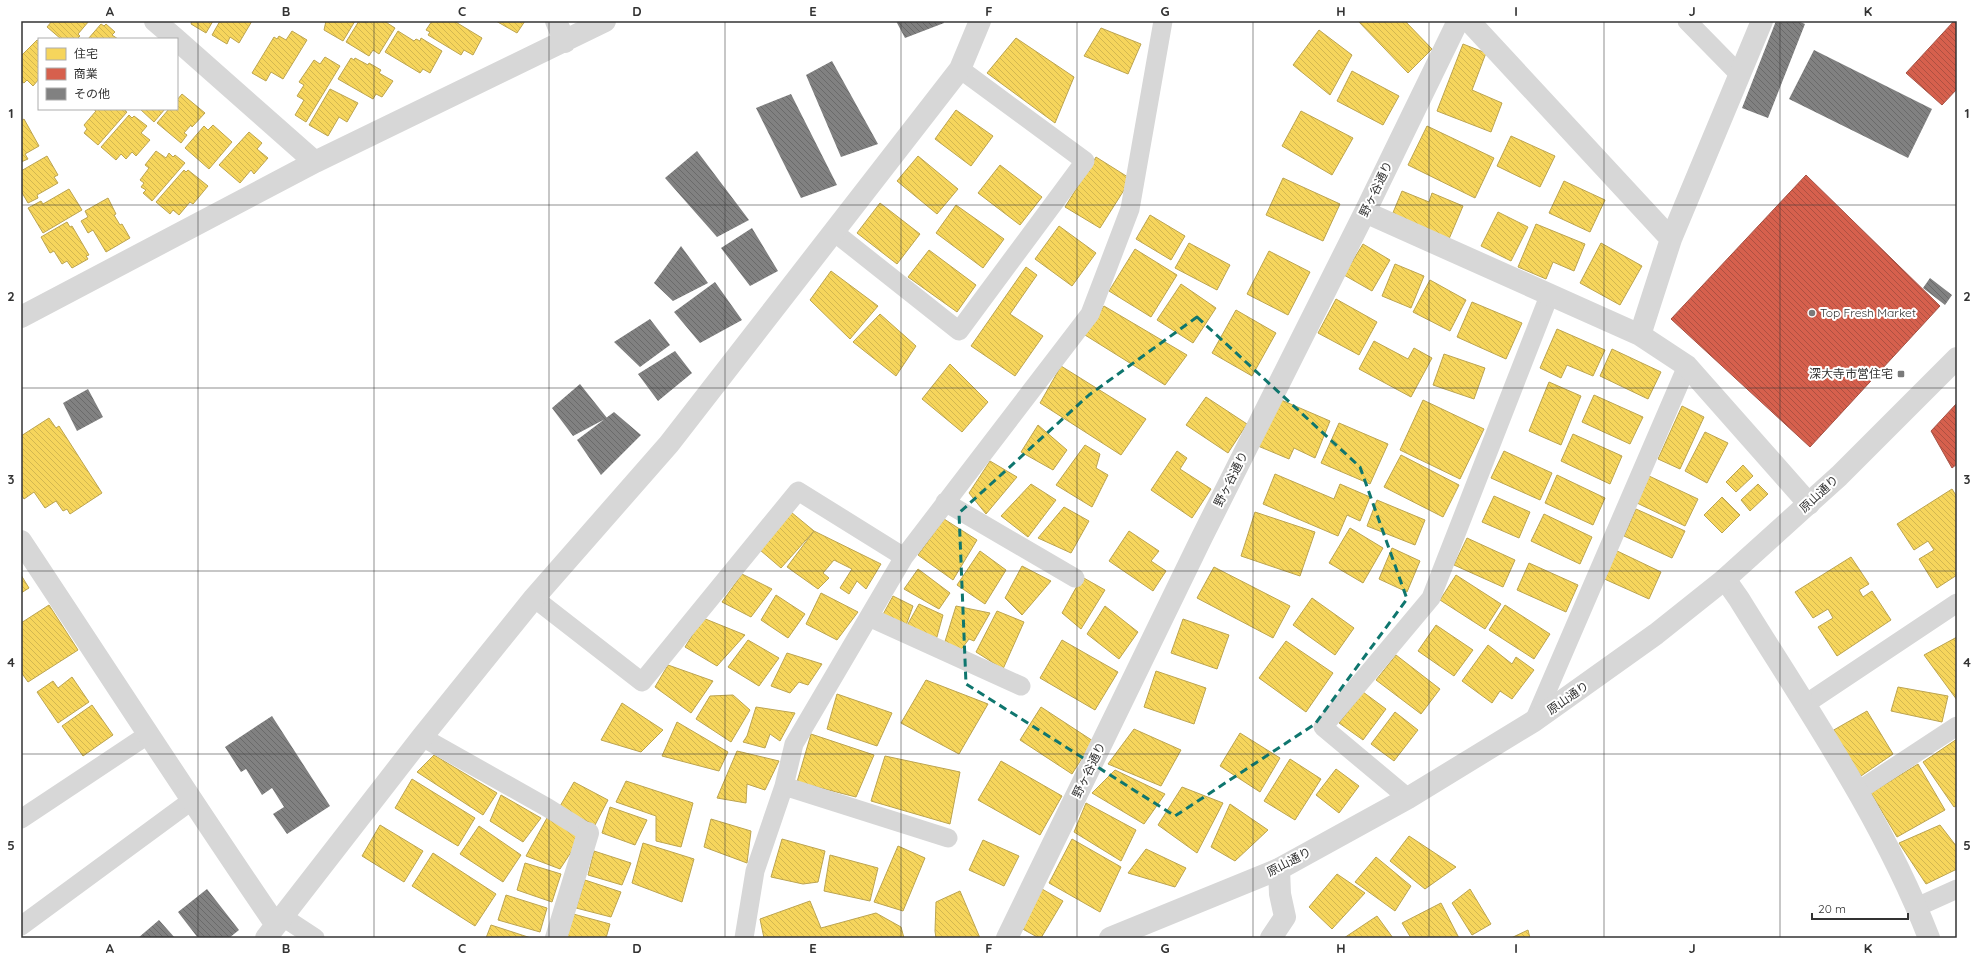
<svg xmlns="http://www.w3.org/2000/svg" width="1978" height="959" viewBox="0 0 1978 959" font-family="Quicksand,'Noto Sans JP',sans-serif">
  <defs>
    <pattern id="homes-back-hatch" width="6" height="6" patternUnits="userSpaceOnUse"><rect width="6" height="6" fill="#f6d55c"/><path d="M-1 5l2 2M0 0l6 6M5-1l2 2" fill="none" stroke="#d3b750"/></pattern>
    <pattern id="shops-back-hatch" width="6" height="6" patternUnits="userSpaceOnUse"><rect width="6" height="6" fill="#d6604d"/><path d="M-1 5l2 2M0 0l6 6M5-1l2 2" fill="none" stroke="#ae5041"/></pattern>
    <pattern id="building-back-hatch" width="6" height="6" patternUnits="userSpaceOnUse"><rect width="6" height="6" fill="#818181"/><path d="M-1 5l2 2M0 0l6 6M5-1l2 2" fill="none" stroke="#6a6a6a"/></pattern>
  </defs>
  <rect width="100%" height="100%" fill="#fff"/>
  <path fill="url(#homes-back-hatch)" stroke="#bca450" d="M52 21H89L78 34 80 36 77 39H61L47 27Z
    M192 21H213L206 33 191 24Z
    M220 21H252L239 43 230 37 227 44 212 35Z
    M326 21H355L343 41 324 30Z
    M359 21 367 23 368 21H384L395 28 379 54 373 50 369 56 346 42Z
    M432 21H454L482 38 473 55 464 50 461 55 428 35 430 32 426 30Z
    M496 21H525L517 33Z
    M1358 21H1405L1432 49 1408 73Z
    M101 24 104 26 106 24 115 32 112 35 118 39H88Z
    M1101 28 1141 44 1128 74 1084 56Z
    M1319 30 1352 55 1330 95 1293 65Z
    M292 31 307 40 283 79 271 72 266 81 252 73 274 37 277 39 279 36 286 40Z
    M398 31 414 41 416 39 420 41 421 38 442 51 430 73 423 69 420 73 385 52Z
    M1016 38 1074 77 1055 123 987 73Z
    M37 40 39 41V79L33 86 27 80 24 83 21 81V56Z
    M1463 44 1486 53 1472 90 1502 103 1491 132 1437 111Z
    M325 57 340 66 306 122 295 115 304 100 297 96 304 85 299 82 314 60 320 64Z
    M351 58 354 60 355 58 368 65 369 63 381 70 379 73 393 81 382 97 376 94 373 99 338 79Z
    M1352 71 1399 96 1383 125 1337 101Z
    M330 89 358 103 347 122 339 117 328 136 309 125Z
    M182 94 205 113 192 127 191 125 184 133 187 135 181 143 157 123 169 109H177V100Z
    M93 109H126L125 111 127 112 98 145 84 133 87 129 84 125 96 111Z
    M140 109H165L154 122Z
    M956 110 993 136 971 166 935 139Z
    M1301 111 1353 138 1332 175 1282 146Z
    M129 115 132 118 134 116 147 126 141 133 150 140 136 156 132 152 126 159 121 154 116 160 101 147Z
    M24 119 39 146 25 154 28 159 21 162V121Z
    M213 125 232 142 209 169 185 148 204 126 208 130Z
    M1427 126 1494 158 1475 198 1408 165Z
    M249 132 262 143 257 149 268 158 254 174 251 170 240 183 219 165Z
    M1511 136 1555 156 1540 187 1497 166Z
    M156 151 166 158 169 153 173 157 175 155 185 163 152 201 143 193 146 190 141 187 144 183 140 180 149 168 145 165Z
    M47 156 58 175 54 177 58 183 37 195 38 198 28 203 21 191V171Z
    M918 156 958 189 937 214 897 181Z
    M1096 157 1131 179 1100 228 1065 207Z
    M1000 165 1042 197 1020 225 978 193Z
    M184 170 186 172 188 170 208 186 193 204 190 202 179 215 173 210 170 214 156 202Z
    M1283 178 1340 204 1323 241 1266 215Z
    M1564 181 1605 200 1590 232 1549 213Z
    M69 189 82 210 43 233 28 208 41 201 43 204Z
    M1402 191 1429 202 1432 193 1463 206 1449 239 1392 215Z
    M108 198 116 214 114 215 120 225 122 224 130 238 106 252 93 230 88 233 81 221 88 217 85 211Z
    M880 203 920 234 897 264 857 233Z
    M956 205 1004 239 983 268 936 233Z
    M1498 212 1528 227 1511 261 1481 246Z
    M1150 215 1185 236 1171 260 1136 239Z
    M67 222 70 227 72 226 89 255 86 256 88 259 72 268 67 261 62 264 54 251 50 253 41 237Z
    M1536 224 1585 244 1574 271 1553 262 1546 279 1518 267Z
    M1059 226 1096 253 1072 286 1035 259Z
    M1189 243 1230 265 1217 290 1175 268Z
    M1601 243 1642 266 1620 305 1580 283Z
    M1363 244 1390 260 1372 291 1344 275Z
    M1135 249 1177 275 1151 317 1109 291Z
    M929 250 976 285 957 312 908 277Z
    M1269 251 1310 272 1288 315 1247 294Z
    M1395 264 1424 276 1411 308 1382 296Z
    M1026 267 1037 275 1010 314 1043 336 1015 376 971 346Z
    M831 271 878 306 850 339 810 300Z
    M1430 280 1466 300 1450 331 1413 312Z
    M1181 284 1216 308 1193 343 1157 320Z
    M1336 299 1377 322 1359 355 1318 333Z
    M1472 302 1522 323 1506 359 1457 337Z
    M1104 306 1187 355 1165 385 1085 335Z
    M1236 310 1276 333 1252 376 1212 353Z
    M880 314 916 346 896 376 853 342Z
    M1557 329 1605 350 1593 376 1567 365 1561 378 1540 368Z
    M1374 341 1408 359 1414 348 1432 358 1411 397 1359 369Z
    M1612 349 1661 372 1648 399 1600 376Z
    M1444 354 1485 368 1474 399 1433 385Z
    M950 364 988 402 962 432 922 399Z
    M1061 366 1146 419 1121 455 1040 403Z
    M1549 382 1581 396 1561 445 1529 431Z
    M1594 395 1643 417 1630 444 1582 422Z
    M1206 397 1247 424 1228 453 1186 425Z
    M1279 399 1330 421 1315 458 1294 448 1289 459 1258 446Z
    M1423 400 1484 429 1460 479 1400 450Z
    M1682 406 1704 417 1680 469 1658 459Z
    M49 418 56 428 59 426 102 493 70 514 67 509 63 511 56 501 45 508 34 492 24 499 21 494V436Z
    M1339 423 1388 444 1370 484 1321 463Z
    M1038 425 1067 450 1053 470 1021 452Z
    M1705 432 1728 443 1707 483 1685 471Z
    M1573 434 1622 456 1610 484 1561 461Z
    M1085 445 1100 454 1096 468 1108 475 1092 507 1056 485Z
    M1177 451 1187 458 1180 469 1211 489 1192 518 1151 490Z
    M1504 451 1552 473 1540 500 1491 478Z
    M1401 455 1459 485 1443 517 1384 487Z
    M990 461 1017 477 986 514 969 493Z
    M1743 465 1753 476 1736 492 1726 482Z
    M1275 474 1334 499 1340 484 1370 497 1360 521 1347 515 1338 536 1263 504Z
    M1557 475 1605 498 1593 525 1545 503Z
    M1649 476 1698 499 1685 526 1637 503Z
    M1031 484 1056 500 1028 537 1001 516Z
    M1758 484 1768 494 1750 511 1741 500Z
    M1952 489 1957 497V575L1937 588 1919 559 1934 550 1928 541 1914 550 1897 524Z
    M1494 496 1530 512 1519 538 1482 522Z
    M1722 497 1740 515 1722 533 1704 515Z
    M1377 500 1425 520 1415 545 1367 526Z
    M1064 507 1089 521 1071 553 1038 538Z
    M1636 509 1685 531 1672 558 1624 536Z
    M791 512 814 531 781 568 760 550Z
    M1255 512 1315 532 1300 576 1241 556Z
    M1544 514 1592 537 1580 564 1531 541Z
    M944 519 977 540 953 580 918 555Z
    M1350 528 1383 548 1363 583 1329 563Z
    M814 531 881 564 866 589 857 581 849 594 840 588 852 569 834 560 823 573 829 578 818 589 787 567Z
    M1129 531 1159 551 1151 561 1166 571 1153 591 1109 561Z
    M1467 538 1515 560 1503 587 1454 565Z
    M1392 548 1420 561 1407 592 1379 579Z
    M1613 549 1661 572 1649 599 1600 577Z
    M980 551 1006 570 985 604 957 585Z
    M1851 557 1869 584 1859 590 1863 597 1872 591 1891 620 1837 656 1818 627 1833 618 1828 609 1813 618 1795 592Z
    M1529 563 1578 585 1566 612 1517 590Z
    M1022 566 1051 581 1022 615 1005 598Z
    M1214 567 1290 606 1273 638 1197 598Z
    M918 569 950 593 939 609 904 589Z
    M742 574 772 589 751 617 722 602Z
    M21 575 29 588 21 593Z
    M1456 575 1501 604 1485 629 1440 600Z
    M1082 577 1105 590 1081 629 1062 613Z
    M821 593 858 612 837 640 806 624Z
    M776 595 805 614 788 638 761 620Z
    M893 596 913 606 904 631 880 620Z
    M1312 598 1354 628 1335 655 1293 625Z
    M919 604 943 615 935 644 904 631Z
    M49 605 78 650 28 682 21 672V623Z
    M1505 605 1550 634 1534 659 1489 630Z
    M956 606 990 613 974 641 969 639 957 655 943 648Z
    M1105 606 1138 632 1119 659 1087 634Z
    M997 611 1024 622 1003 669 976 652Z
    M703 618 745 635 717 666 685 647Z
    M1183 619 1229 635 1217 669 1171 653Z
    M1436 625 1473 650 1454 676 1418 651Z
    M1957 637V700L1924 655Z
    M748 640 779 658 759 686 728 667Z
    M1062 640 1118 672 1095 710 1040 678Z
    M1286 641 1333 673 1306 712 1259 678Z
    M1488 645 1512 664 1516 657 1534 670 1512 699 1500 691 1492 703 1462 681Z
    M787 653 822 664 808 685 799 682 790 693 771 686Z
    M1396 655 1440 689 1421 714 1376 680Z
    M668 665 713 681 691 713 655 687Z
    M1156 671 1206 688 1194 724 1144 707Z
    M72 677 89 702 58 723 37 692 53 681 58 688Z
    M926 680 988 704 959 754 901 723Z
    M1898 687 1948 696 1942 722 1891 711Z
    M1363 692 1386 709 1363 740 1339 723Z
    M837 694 892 713 877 746 827 729Z
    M733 695 750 710 731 742 696 719 710 696Z
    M622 703 663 730 641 752 601 740Z
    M92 705 113 735 83 756 62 726Z
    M756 707 795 713 780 741 770 734 765 748 743 742 747 736Z
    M1041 707 1093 741 1072 774 1020 740Z
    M1867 711 1893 754 1861 776 1832 731Z
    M1395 712 1418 730 1394 761 1371 744Z
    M677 722 728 752 719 771 662 756Z
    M1134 729 1181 750 1161 786 1108 764Z
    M1240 733 1280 758 1260 792 1220 766Z
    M811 734 874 755 856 797 797 782Z
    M1957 739V805L1954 807 1923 762Z
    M737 751 779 761 765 790 747 784 746 803 717 798Z
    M434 755 497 793 483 815 417 772Z
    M885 756 960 772 950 824 871 801Z
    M1290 759 1321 779 1295 820 1264 801Z
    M1001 761 1062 796 1040 835 978 800Z
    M1918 764 1945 810 1897 837 1871 793Z
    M1336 769 1359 786 1339 813 1316 795Z
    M1115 770 1165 794 1144 824 1092 793Z
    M412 779 475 818 458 846 395 808Z
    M626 781 693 803 681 847 656 841V816L616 802Z
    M574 782 608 800 595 825 559 808Z
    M1182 787 1223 803 1197 853 1158 825Z
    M501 795 541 818 523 842 490 821Z
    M1086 803 1136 830 1121 861 1074 832Z
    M1230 804 1268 830 1235 861 1211 847Z
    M610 807 647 820 635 845 602 833Z
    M547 818 581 837 560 869 526 856Z
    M711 819 751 831 747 863 704 847Z
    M380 825 423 851 404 882 362 856Z
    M1940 825 1957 847V869L1926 884 1899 843Z
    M479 826 521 855 503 882 460 854Z
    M1409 836 1456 867 1425 889 1390 861Z
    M782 839 825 851 818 882 803 884 771 877Z
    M1072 839 1121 867 1100 912 1049 883Z
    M983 840 1019 856 1004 886 969 870Z
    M643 843 694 859 682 902 632 883Z
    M898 846 925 858 903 911 874 902Z
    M1146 849 1186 868 1175 887 1128 873Z
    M594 851 631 863 622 885 588 875Z
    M433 853 496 894 475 926 412 886Z
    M830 855 878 868 870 901 824 891Z
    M1376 857 1411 886 1395 911 1355 882Z
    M525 863 561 874 552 902 517 890Z
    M1337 874 1365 893 1332 929 1309 907Z
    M585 880 621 892 611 917 576 908Z
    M1042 889 1063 901 1041 938H1039L1019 927Z
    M1470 889 1491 924 1472 935 1452 903Z
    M960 891 980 938H936L935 931 936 902Z
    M506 895 547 908 540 932 498 920Z
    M810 901 821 928 876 913 901 927 904 938H764L760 919Z
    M1441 903 1459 938H1411L1402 923Z
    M566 912 610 924 606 938H559Z
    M1377 916 1393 938H1344Z
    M491 925 531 938H486Z
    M1528 930 1530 938H1511Z"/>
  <path fill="url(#shops-back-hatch)" stroke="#a55245" d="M1954 21H1957V89L1942 105 1906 73Z
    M1806 175 1940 306 1810 447 1671 319Z
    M1957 403V464L1952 468 1931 431Z"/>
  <path fill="url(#building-back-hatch)" d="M896 21H943L944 23 905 38Z
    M1776 21H1798L1805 24 1768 118 1742 108Z
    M1814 50 1932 109 1908 158 1789 99Z
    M832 61 878 144 841 157 806 75Z
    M791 94 837 185 801 198 756 108Z
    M697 151 749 220 717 237 665 178Z
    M752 228 778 271 750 286 721 248Z
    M681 246 708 283 673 301 654 283Z
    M1930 278 1952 295 1945 305 1923 288Z
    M715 282 742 320 700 343 674 312Z
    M650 319 670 345 640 367 614 342Z
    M675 351 692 373 658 401 638 374Z
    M580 384 607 418 573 436 552 408Z
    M88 389 103 417 77 431 63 403Z
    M614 412 641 435 601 475 577 440Z
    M272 716 330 806 287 834 273 814 284 807 272 788 262 795 246 769 241 772 225 747Z
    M207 889 239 930 229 938H198L178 912Z
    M159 920 175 938H138Z"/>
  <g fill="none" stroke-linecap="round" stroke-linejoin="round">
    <path stroke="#d7d7d7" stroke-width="19" d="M1687 21 1740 75
      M834 232 959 331 1085 161 960 69
      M945 502 1075 578
      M534 598 642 682 798 491 904 557
      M869 617 1021 686
      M1804 705 1957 603
      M1534 721 1687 366
      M422 737 548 808 588 833
      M784 786 948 838
      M1858 791 1957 726
      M1408 798 1323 727 1431 598 1549 296
      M21 819 149 734
      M1917 907 1957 889
      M283 917 315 938
      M21 926 191 801
      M744 938 755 871 784 786 794 744 904 557 1090 314 1130 209 1163 21"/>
    <path stroke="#d7d7d7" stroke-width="22" d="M155 21 176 39
      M556 21 565 42
      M1469 21 1671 239
      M177 40 315 162
      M1365 212 1640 335 1687 366 1809 504
      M21 317 315 162 605 21
      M1640 335 1671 239 1762 21
      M21 541C106 669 189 798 276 925
      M1725 579 1739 599C1807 709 1882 817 1929 938
      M266 938 422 737 534 598 669 444 960 69 980 21
      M556 938 588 833
      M1007 938 1202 537 1365 212 1458 21
      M1271 938 1285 917 1280 894 1279 869"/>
    <path stroke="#d7d7d7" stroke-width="22" d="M1110 938 1279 869 1408 798 1534 721 1656 634 1725 579 1839 476 1957 358"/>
  </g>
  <path fill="none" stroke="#0f766e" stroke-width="3" stroke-dasharray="8 5" stroke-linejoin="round" d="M1197 317 1360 467 1407 599 1315 724 1175 816 966 684 959 513 1089 395Z"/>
  <path fill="none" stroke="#333" stroke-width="1" stroke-opacity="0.55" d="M198 21V938M374 21V938M549 21V938M725 21V938M901 21V938M1077 21V938M1253 21V938M1429 21V938M1604 21V938M1780 21V938M21 205H1957M21 388H1957M21 571H1957M21 754H1957"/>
  <g fill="#7a7a7a" stroke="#fff" stroke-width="1.5">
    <circle cx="1812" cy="313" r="4"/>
    <rect x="1897" y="370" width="8" height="8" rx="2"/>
  </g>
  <g text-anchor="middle" stroke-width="4" stroke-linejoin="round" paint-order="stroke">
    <g font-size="12" fill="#333" stroke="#fff">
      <text transform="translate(1376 189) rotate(-64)" y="4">野ヶ谷通り</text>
      <text transform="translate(1231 479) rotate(-63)" y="4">野ヶ谷通り</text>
      <text transform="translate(1819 494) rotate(-43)" y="4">原山通り</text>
      <text transform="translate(1568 698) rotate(-35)" y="4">原山通り</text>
      <text transform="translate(1089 770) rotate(-64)" y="4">野ヶ谷通り</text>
      <text transform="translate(1289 862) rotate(-27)" y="4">原山通り</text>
    </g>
    <g font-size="12" fill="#333" stroke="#fff" text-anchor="start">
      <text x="1820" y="317">Top Fresh Market</text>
      <text x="1893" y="378" text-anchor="end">深大寺市営住宅</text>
    </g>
  </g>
  <rect width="1978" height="959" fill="none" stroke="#ffffff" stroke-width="44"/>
  <rect x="38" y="38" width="140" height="72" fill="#ffffff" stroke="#adadad"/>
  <rect x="46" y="48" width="20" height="12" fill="#f6d55c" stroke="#adadad"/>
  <text x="74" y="58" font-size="12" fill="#333333">住宅</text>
  <rect x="46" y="68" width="20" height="12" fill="#d6604d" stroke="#adadad"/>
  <text x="74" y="78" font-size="12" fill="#333333">商業</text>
  <rect x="46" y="88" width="20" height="12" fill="#818181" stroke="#adadad"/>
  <text x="74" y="98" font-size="12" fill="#333333">その他</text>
  <path d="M1812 913v6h96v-6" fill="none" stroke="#333333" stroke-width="2"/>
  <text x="1818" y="913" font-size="12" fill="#333333" stroke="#ffffff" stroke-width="3" paint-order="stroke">20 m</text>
  <rect x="22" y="22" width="1934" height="915" fill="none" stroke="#333" stroke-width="1.5"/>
  <g font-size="13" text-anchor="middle" font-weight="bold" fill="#333">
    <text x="110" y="16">A</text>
    <text x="286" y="16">B</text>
    <text x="462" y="16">C</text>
    <text x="637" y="16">D</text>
    <text x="813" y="16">E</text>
    <text x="989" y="16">F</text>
    <text x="1165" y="16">G</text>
    <text x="1341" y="16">H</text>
    <text x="1516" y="16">I</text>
    <text x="1692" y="16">J</text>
    <text x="1868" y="16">K</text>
    <text x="11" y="118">1</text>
    <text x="1967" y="118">1</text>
    <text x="11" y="301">2</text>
    <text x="1967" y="301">2</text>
    <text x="11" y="484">3</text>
    <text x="1967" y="484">3</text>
    <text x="11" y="667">4</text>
    <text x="1967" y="667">4</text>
    <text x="11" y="850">5</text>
    <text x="1967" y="850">5</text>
    <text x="110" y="953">A</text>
    <text x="286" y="953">B</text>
    <text x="462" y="953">C</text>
    <text x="637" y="953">D</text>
    <text x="813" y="953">E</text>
    <text x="989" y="953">F</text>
    <text x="1165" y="953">G</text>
    <text x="1341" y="953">H</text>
    <text x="1516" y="953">I</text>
    <text x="1692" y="953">J</text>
    <text x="1868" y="953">K</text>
  </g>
</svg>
